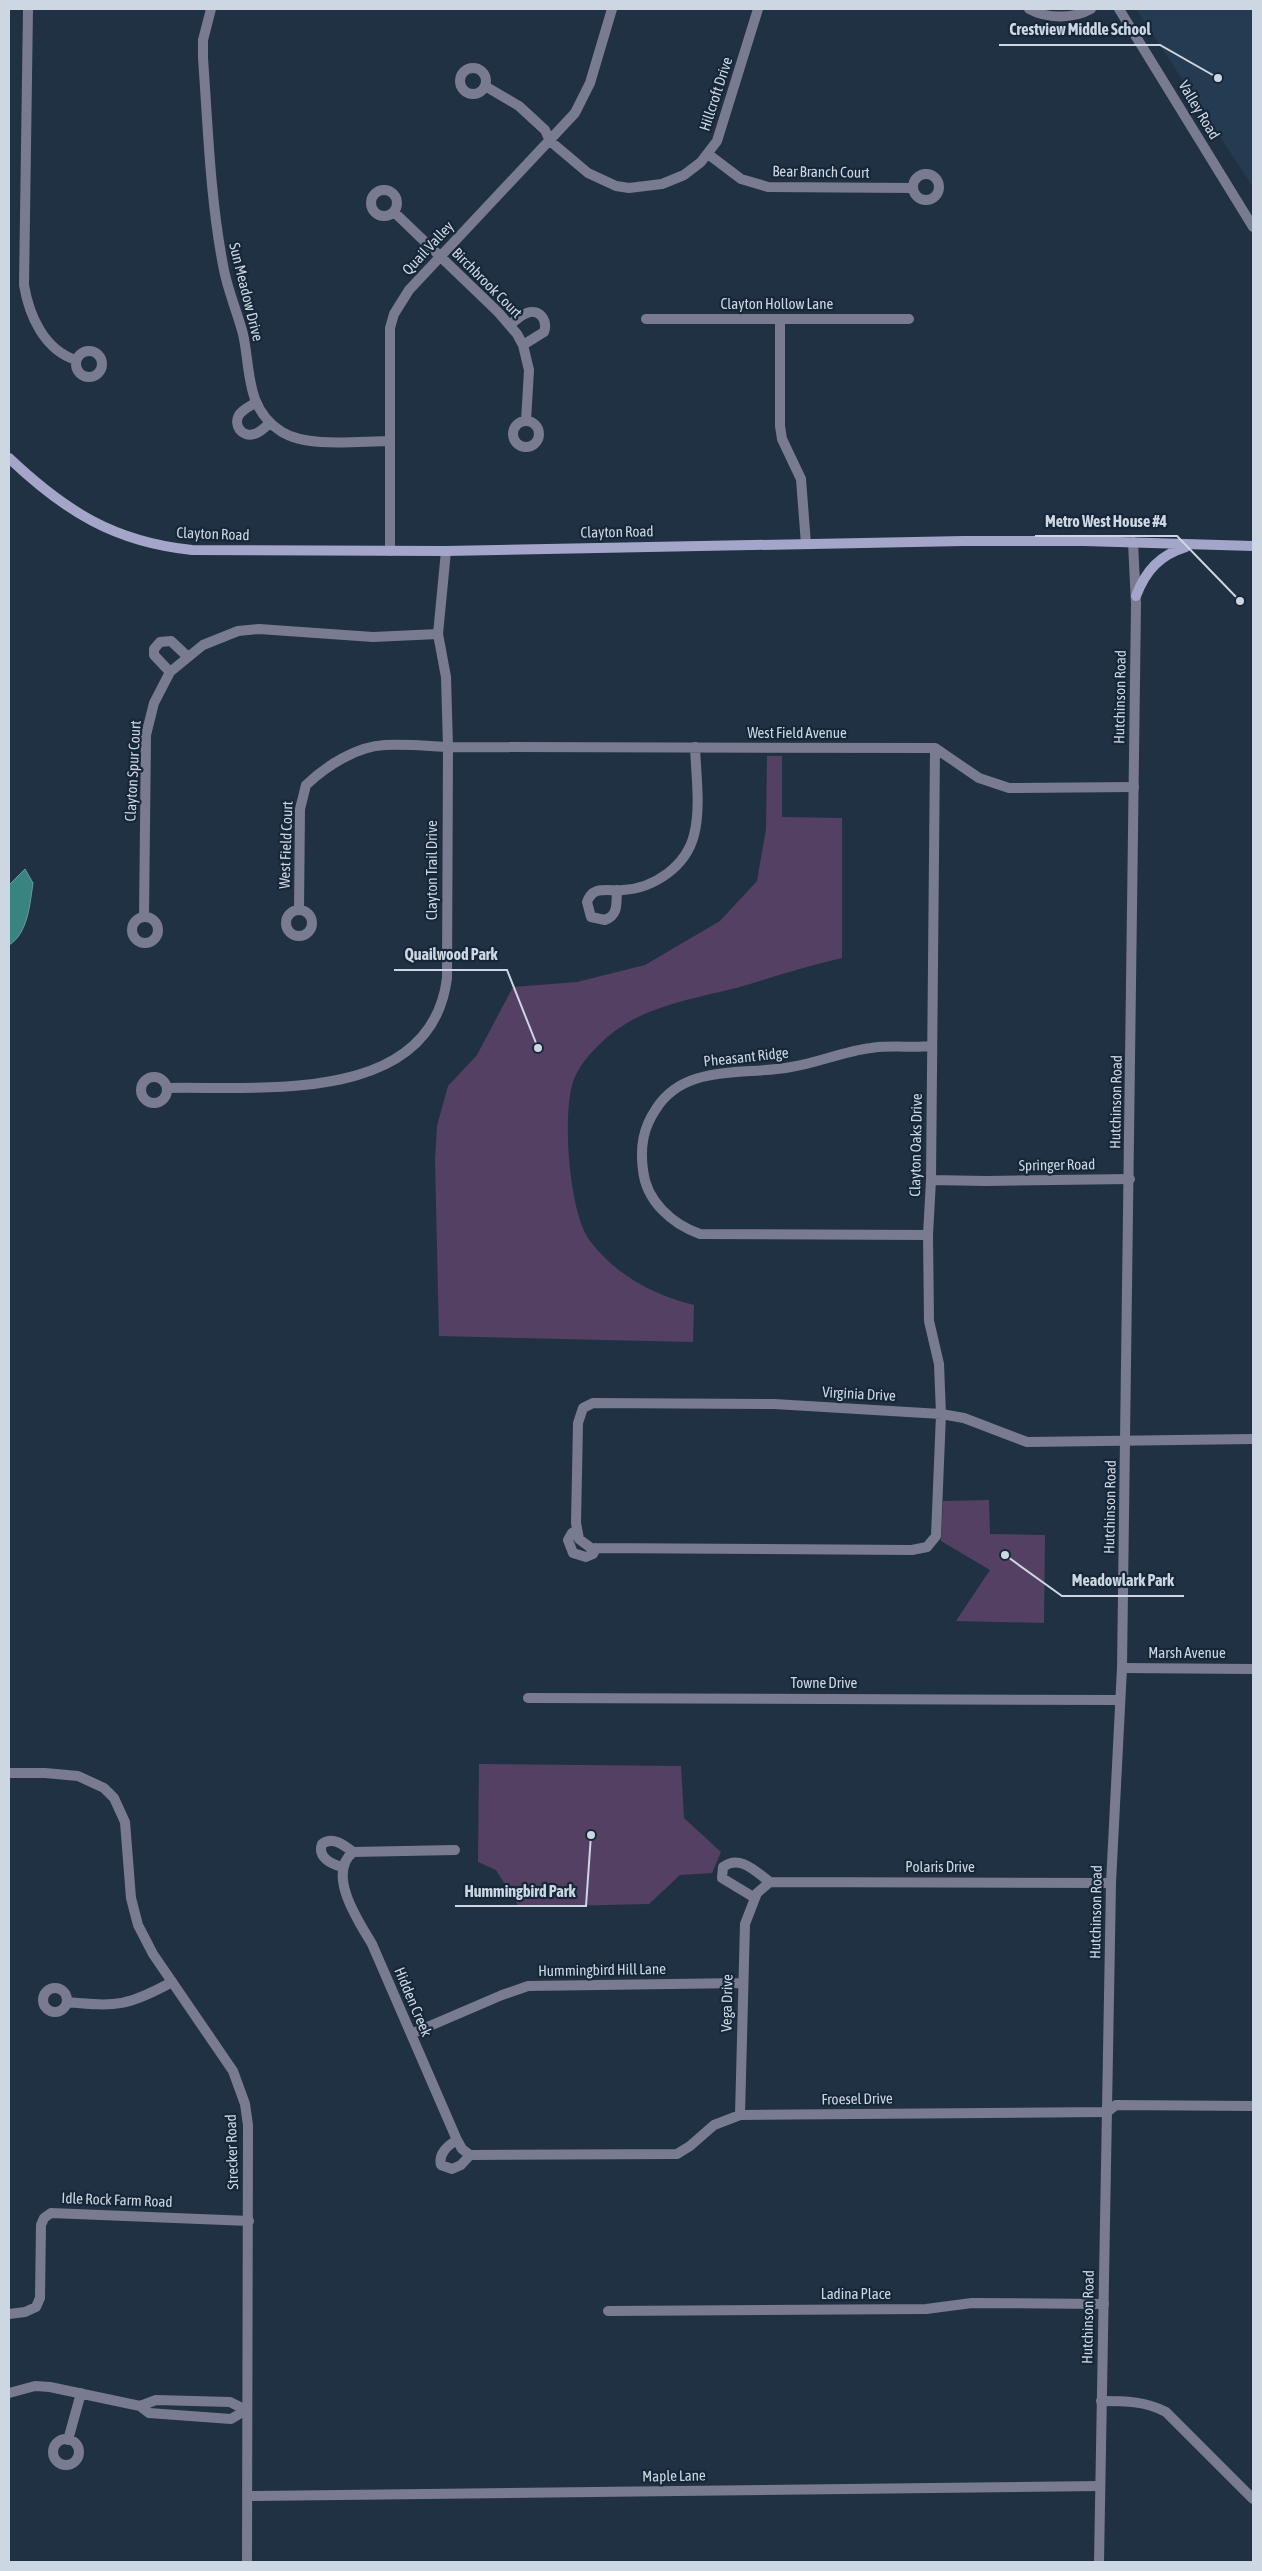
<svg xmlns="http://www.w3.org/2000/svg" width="1262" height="2571" viewBox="0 0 1262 2571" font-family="'Asap Condensed',sans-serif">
  <rect width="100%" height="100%" fill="#203143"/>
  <path fill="#253b52" d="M1136 9H1253V187L1230 152Z"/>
  <path fill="#544063" d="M767 756H782V817L842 818V958C805 966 771 978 736 988 689 1000 637 1007 601 1043 589 1054 578 1067 573 1082 562 1115 569 1214 590 1241 616 1275 653 1295 694 1305L693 1342 439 1336 435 1160 437 1126 448 1086 477 1055 513 987 577 982 645 965 720 921 757 881 766 829Z
    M989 1500 990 1534 1045 1535 1044 1623 956 1621 990 1570 941 1541 943 1501Z
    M479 1764 681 1766 684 1818 721 1852 712 1873 680 1875 649 1904 519 1907 496 1870 478 1862Z"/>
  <path fill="#398380" stroke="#659c9e" d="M25 869 33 883C30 903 28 934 9 945V885Z"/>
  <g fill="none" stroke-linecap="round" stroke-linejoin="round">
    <path stroke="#797b91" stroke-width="10" d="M28 9 24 285C29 315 44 350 76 360
      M211 9 203 40V58C208 127 210 197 223 265 227 289 237 311 243 334 251 370 245 409 282 432 308 448 359 441 390 441
      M1029 9C1047 19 1073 19 1091 9
      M460 81a13 13 0 1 1 26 0a13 13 0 1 1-26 0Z
      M485 86 519 106 545 130 550 141 588 173 616 186 629 188 662 184 684 175 701 162 717 141 758 9
      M708 154 741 179 768 187 913 188
      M913 187a13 13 0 1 1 26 0a13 13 0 1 1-26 0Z
      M371 203a13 13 0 1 1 26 0a13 13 0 1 1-26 0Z
      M394 212 498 312 517 334 523 345 529 370 526 421
      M646 319H909
      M780 319V426L782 439 801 479 806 544
      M511 324C516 320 521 315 527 313 540 308 548 321 544 332L523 345
      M76 364a13 13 0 1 1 26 0a13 13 0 1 1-26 0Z
      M255 403C249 407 243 409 239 415 233 425 242 438 254 434 260 433 265 427 270 423
      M513 434a13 13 0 1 1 26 0a13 13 0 1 1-26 0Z
      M390 551V328L394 314 409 290 575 113 590 83 612 9
      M170 672 154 655V649L160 642 171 641 188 657
      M935 748 931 1180 928 1235 929 1321 939 1364 941 1414 936 1536 927 1547 912 1550 591 1548 579 1539 576 1523 578 1423 583 1408 593 1403 774 1404 941 1414 964 1418 1027 1442 1253 1439
      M617 890C616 903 619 915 605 920L591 917 587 902C589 897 591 893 597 891 605 889 615 891 623 890 655 888 686 866 694 835 701 808 696 775 695 747
      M299 910 300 809 306 785C326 766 357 746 385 745 406 744 428 746 448 747L935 748 979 778 1009 788 1134 787
      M286 923a13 13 0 1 1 26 0a13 13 0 1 1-26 0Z
      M132 930a13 13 0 1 1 26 0a13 13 0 1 1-26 0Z
      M144 917 146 735 154 703 170 672 203 645 238 631 259 629 373 637 438 634
      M141 1090a13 13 0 1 1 26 0a13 13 0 1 1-26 0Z
      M167 1088C261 1086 431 1106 447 978L448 747 446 677 438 634 446 551
      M931 1180 986 1181 1130 1179
      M928 1235 700 1234C672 1224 646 1201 643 1170 640 1147 643 1128 656 1109 685 1063 744 1076 791 1067 818 1063 844 1051 871 1048 891 1045 912 1048 932 1046
      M577 1530 572 1533 568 1540 573 1553 586 1557 593 1554 596 1548
      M1122 1668 1253 1669
      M528 1698 1120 1700
      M455 1850 353 1852C326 1874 359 1922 372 1944L457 2140 462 2149 470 2155 677 2154 690 2146 714 2125 740 2115 1107 2112 1116 2105 1253 2106
      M342 1867C332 1864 317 1858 322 1844 333 1836 344 1845 353 1852
      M755 1898 722 1878 723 1867C740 1854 756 1872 770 1882
      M43 2000a12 12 0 1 1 24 0a12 12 0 1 1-24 0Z
      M68 2002C117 2007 128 2006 172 1982
      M411 2034 502 1995 528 1986 742 1983
      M740 2115 745 1924 757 1893 770 1882 1111 1883
      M457 2140C448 2145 438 2154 441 2165L452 2169 461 2165 470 2155
      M608 2311 926 2309 972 2303 1104 2304
      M9 2314 25 2312 36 2307 40 2298 41 2225 44 2218 51 2213 249 2221
      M9 2393 35 2386 50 2387 140 2406 156 2400 230 2402 246 2410
      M1101 2401C1125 2401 1145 2401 1166 2412L1253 2499
      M140 2406 149 2413 231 2419 246 2410
      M53 2452a13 13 0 1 1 26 0a13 13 0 1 1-26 0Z
      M68 2440 81 2393
      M248 2496 1100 2486"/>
    <path stroke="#797b91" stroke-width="10" d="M1119 9 1253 227
      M9 1773H45L78 1776 104 1788 114 1798 125 1822 131 1898 138 1925 153 1954 233 2071 245 2104 248 2125 247 2562
      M1099 2562 1111 1883 1122 1668 1136 604 1133 542"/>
    <path stroke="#a3a6c8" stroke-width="10" d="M9 458C65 511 114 542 192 550L446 551 964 541H1084L1253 546
      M1136 596C1146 570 1160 555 1186 547"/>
  </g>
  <g text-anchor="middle" stroke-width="4.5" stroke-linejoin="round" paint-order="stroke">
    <g font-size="15" fill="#cdd7e3" stroke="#162739">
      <text transform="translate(716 94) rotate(-72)" y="5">Hillcroft Drive</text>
      <text transform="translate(1199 110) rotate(59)" y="5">Valley Road</text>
      <text transform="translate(821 172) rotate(1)" y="5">Bear Branch Court</text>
      <text transform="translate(428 248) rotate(-47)" y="5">Quail Valley</text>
      <text transform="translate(487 283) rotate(45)" y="5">Birchbrook Court</text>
      <text transform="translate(246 292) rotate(76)" y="5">Sun Meadow Drive</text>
      <text x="777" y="309">Clayton Hollow Lane</text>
      <text transform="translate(617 532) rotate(-1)" y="5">Clayton Road</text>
      <text transform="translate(213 534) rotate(2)" y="5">Clayton Road</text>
      <text transform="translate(1120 697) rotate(-89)" y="5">Hutchinson Road</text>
      <text x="797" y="738">West Field Avenue</text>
      <text transform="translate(133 771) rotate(-87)" y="5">Clayton Spur Court</text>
      <text transform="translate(286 845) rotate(-88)" y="5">West Field Court</text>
      <text transform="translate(432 870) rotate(-90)" y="5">Clayton Trail Drive</text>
      <text transform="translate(746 1057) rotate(-6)" y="5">Pheasant Ridge</text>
      <text transform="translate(1116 1102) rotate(-89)" y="5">Hutchinson Road</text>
      <text transform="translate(916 1145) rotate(-89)" y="5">Clayton Oaks Drive</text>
      <text transform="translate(1057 1165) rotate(-1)" y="5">Springer Road</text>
      <text transform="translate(859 1394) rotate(3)" y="5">Virginia Drive</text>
      <text transform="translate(1110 1507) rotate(-89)" y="5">Hutchinson Road</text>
      <text x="1187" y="1658">Marsh Avenue</text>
      <text x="824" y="1688">Towne Drive</text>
      <text x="940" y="1872">Polaris Drive</text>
      <text transform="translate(1096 1912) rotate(-89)" y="5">Hutchinson Road</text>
      <text transform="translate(602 1970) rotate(-1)" y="5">Hummingbird Hill Lane</text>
      <text transform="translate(413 2002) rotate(67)" y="5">Hidden Creek</text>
      <text transform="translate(727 2003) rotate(-89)" y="5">Vega Drive</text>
      <text transform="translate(857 2099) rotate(-1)" y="5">Froesel Drive</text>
      <text transform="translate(232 2152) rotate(-92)" y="5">Strecker Road</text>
      <text transform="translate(117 2200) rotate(2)" y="5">Idle Rock Farm Road</text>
      <text x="856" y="2299">Ladina Place</text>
      <text transform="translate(1088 2317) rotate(-89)" y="5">Hutchinson Road</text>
      <text transform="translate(674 2476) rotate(-1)" y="5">Maple Lane</text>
    </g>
  </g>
  <path fill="none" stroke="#cdd7e3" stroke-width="2" d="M1218 78L1160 45H999M1240 601L1177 536H1035M538 1048L507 970H394M1005 1555L1062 1596H1184M591 1835L586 1906H455"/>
  <g fill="#cdd7e3" stroke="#162739" stroke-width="2">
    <circle cx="1218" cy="78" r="5"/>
    <circle cx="1240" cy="601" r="5"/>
    <circle cx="538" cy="1048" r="5"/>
    <circle cx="1005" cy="1555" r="5"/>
    <circle cx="591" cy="1835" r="5"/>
  </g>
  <g font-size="16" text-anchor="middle" font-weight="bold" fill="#cdd7e3" stroke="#162739" stroke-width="4.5" stroke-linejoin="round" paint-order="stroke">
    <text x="1080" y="35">Crestview Middle School</text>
    <text x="1106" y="527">Metro West House #4</text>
    <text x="451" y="960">Quailwood Park</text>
    <text x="1123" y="1586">Meadowlark Park</text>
    <text x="520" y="1897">Hummingbird Park</text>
  </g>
  <rect width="1262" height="2571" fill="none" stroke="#cdd7e3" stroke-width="20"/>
</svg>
